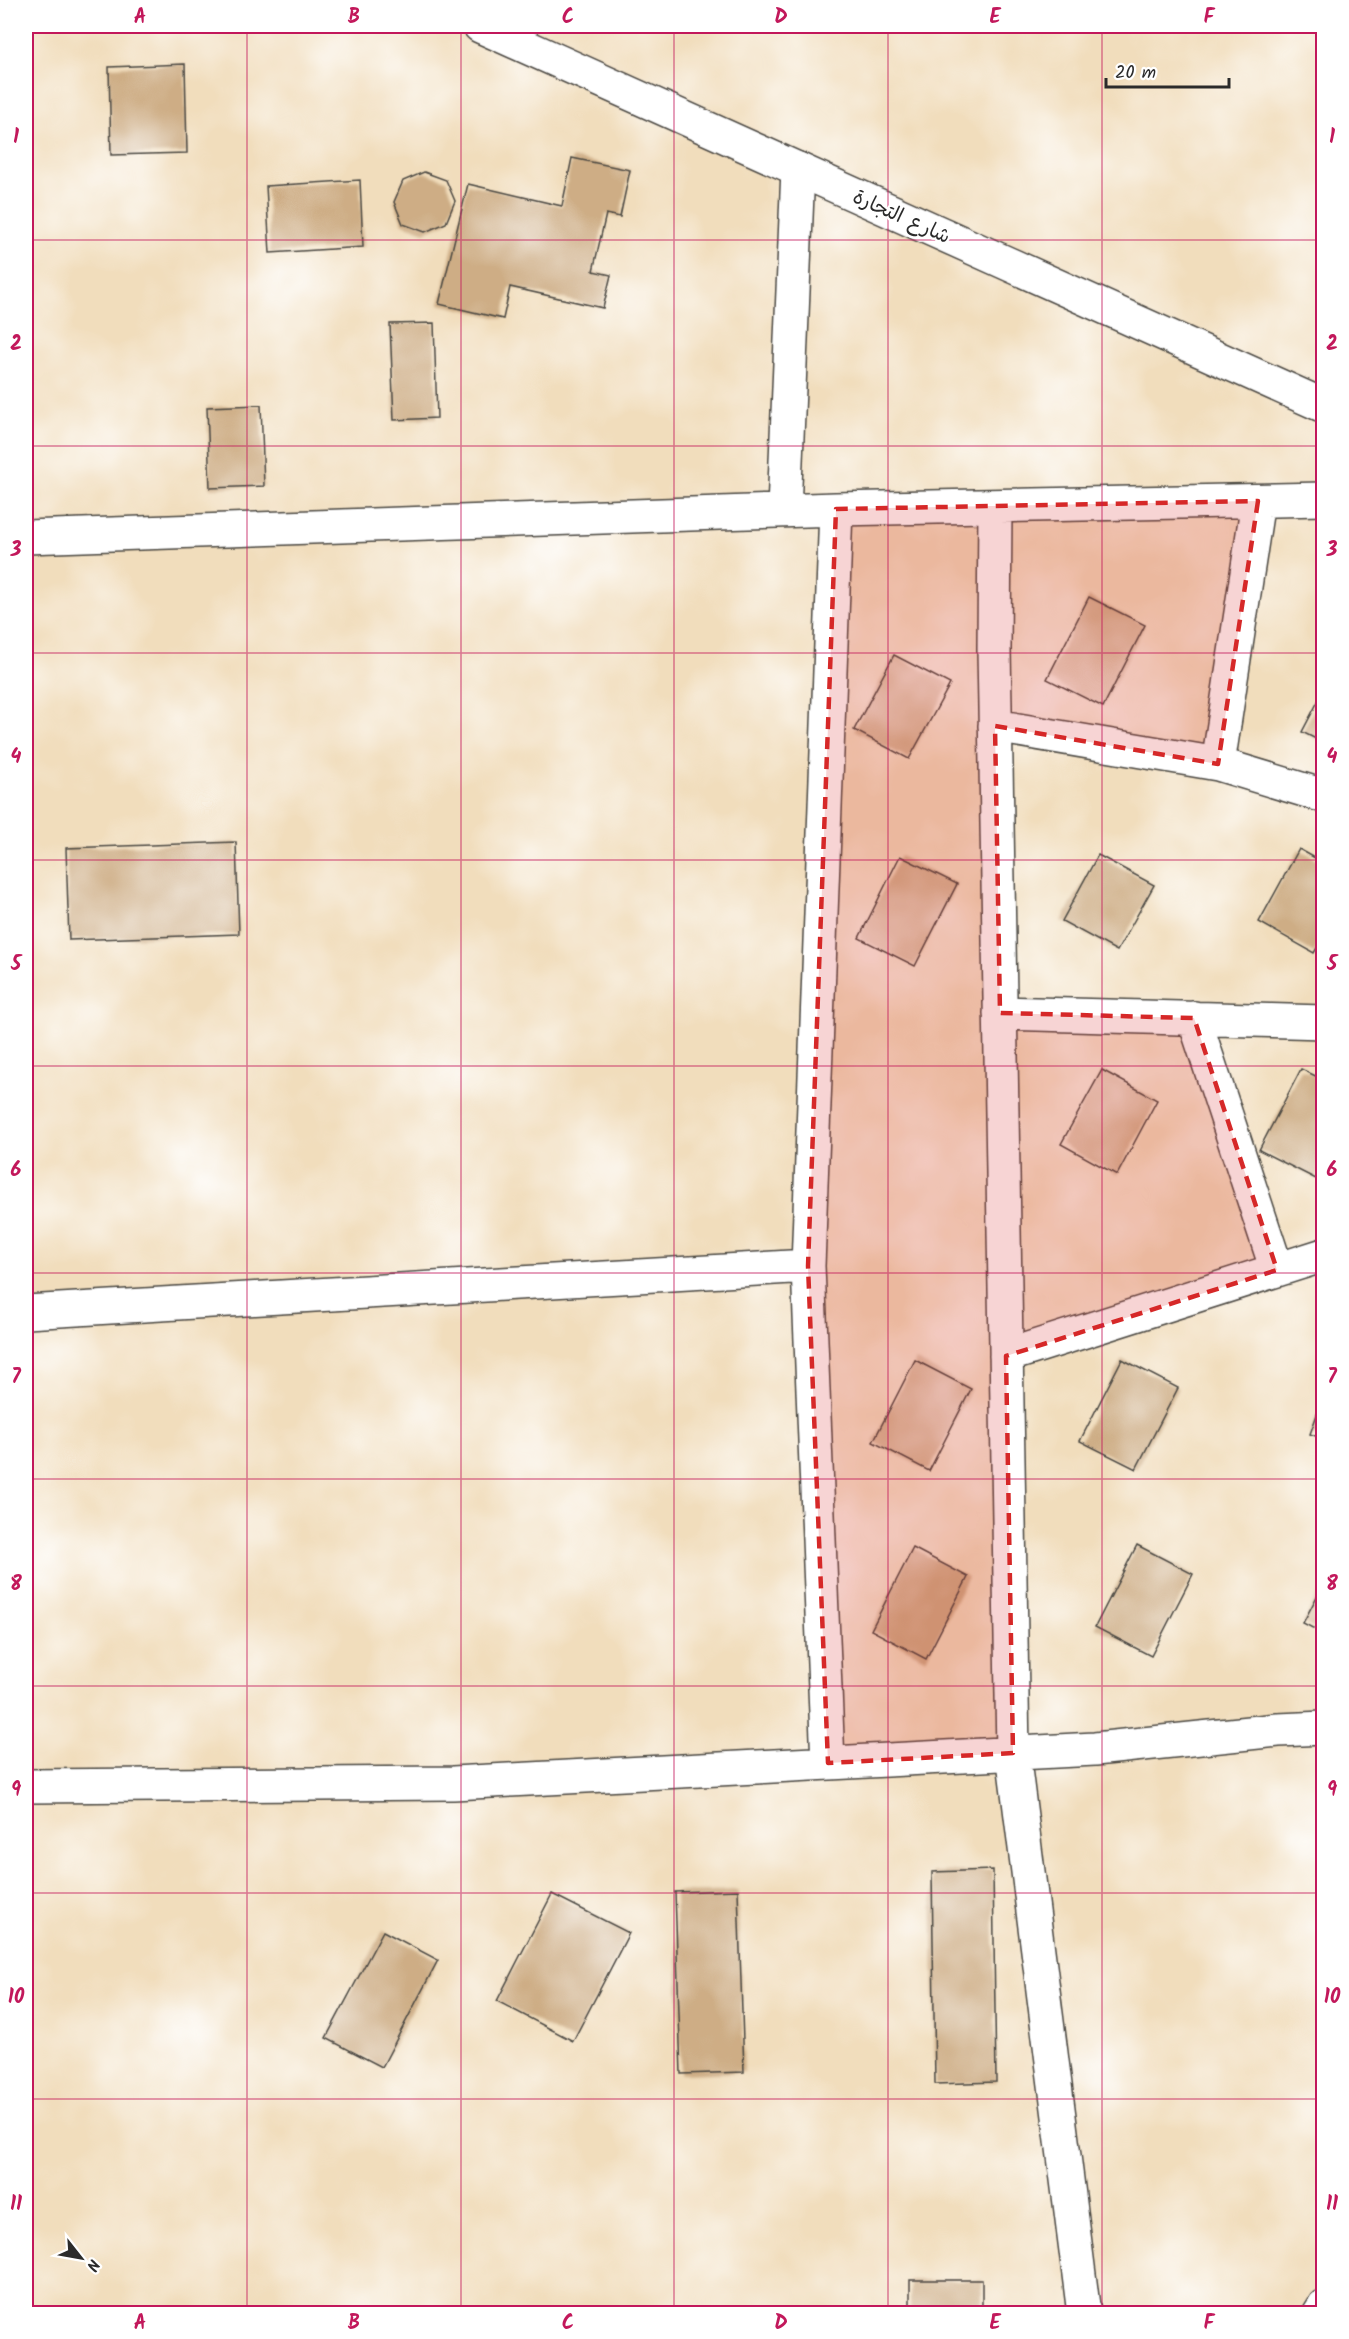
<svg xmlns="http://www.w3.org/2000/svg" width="1349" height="2339" viewBox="0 0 1349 2339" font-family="Kalam,'Playpen Sans Arabic',sans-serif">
  <rect width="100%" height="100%" fill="#fff"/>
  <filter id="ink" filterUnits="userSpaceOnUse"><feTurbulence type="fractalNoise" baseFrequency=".0167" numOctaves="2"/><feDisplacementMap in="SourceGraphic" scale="12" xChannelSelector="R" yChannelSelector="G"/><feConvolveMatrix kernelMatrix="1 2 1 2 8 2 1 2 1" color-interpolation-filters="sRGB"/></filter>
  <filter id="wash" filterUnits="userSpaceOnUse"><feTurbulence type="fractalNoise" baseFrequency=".008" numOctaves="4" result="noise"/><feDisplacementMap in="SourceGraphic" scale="24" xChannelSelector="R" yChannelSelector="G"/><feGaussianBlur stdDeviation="1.35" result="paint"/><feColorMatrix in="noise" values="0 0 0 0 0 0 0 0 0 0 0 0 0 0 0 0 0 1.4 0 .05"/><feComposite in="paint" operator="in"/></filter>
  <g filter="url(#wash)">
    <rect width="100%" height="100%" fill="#f1ddbc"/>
    <g id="blocks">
      <path fill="#cead85" d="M185 64 187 153 111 155 109 67Z
        M572 158 630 170 620 217 606 214 593 271 611 275 603 308 510 287 503 319 439 304 468 184 562 206Z
        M424 172 446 180 455 201 446 223 425 232 403 224 394 202 403 181Z
        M360 180 363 247 270 253 266 186Z
        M434 323 437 418 394 420 390 324Z
        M261 405 264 486 210 488 207 407Z
        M1089 597 1145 625 1103 707 1047 679Z
        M894 655 950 684 909 759 854 730Z
        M1324 690V743L1302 732Z
        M236 842 239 934 69 940 66 848Z
        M1299 849 1324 863V936L1314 953 1259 922Z
        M1098 855 1154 885 1117 951 1062 921Z
        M900 856 957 884 915 966 859 938Z
        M1301 1069 1324 1080V1164L1316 1179 1259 1150Z
        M1102 1070 1157 1100 1117 1175 1061 1144Z
        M1122 1359 1178 1388 1136 1469 1080 1441Z
        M915 1360 971 1389 929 1471 873 1442Z
        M1323 1398H1324V1439L1310 1434Z
        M1137 1545 1193 1574 1151 1656 1095 1627Z
        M913 1548 968 1577 926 1659 871 1630Z
        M1324 1583V1634L1303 1623Z
        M993 1870 996 2082 935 2084 932 1872Z
        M738 1890 744 2072 681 2074 675 1892Z
        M552 1894 629 1933 573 2041 497 2001Z
        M383 1931 438 1960 382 2067 326 2038Z
        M910 2280H982V2314H910Z"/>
    </g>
  </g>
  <g filter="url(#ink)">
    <use href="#blocks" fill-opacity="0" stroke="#494641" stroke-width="1.5"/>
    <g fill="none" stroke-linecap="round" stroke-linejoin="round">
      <defs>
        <path id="minor" d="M995 506 994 649 1013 1753 1084 2314
          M784 510 798 169
          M26 537 836 509 1324 499
          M995 726 1218 764 1324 796
          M1218 764 1258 501
          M1000 1013 1324 1022
          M1194 1018 1277 1270
          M26 1312 808 1266
          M1006 1356 1324 1255
          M828 1763 808 1266 836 509
          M26 1786 453 1783 1095 1749 1278 1730 1324 1728
          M1319 2314 1324 2306"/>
        <path id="tertiary" d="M480 26 1324 406"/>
      </defs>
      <use href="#minor" stroke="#494641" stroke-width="36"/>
      <use href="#tertiary" stroke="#494641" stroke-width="36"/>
      <use href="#minor" stroke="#fff" stroke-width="33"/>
      <use href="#tertiary" stroke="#fff" stroke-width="33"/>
    </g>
  </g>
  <path fill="#d62828" fill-opacity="0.2" stroke="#d62828" stroke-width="4.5" stroke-dasharray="12 8" stroke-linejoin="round" d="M1258 501 1218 764 995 726 1000 1013 1194 1018 1277 1270 1006 1356 1013 1753 828 1763 808 1266 836 509Z"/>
  <path fill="none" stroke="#c2185b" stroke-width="1.5" stroke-opacity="0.55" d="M247 26V2314M461 26V2314M674 26V2314M888 26V2314M1102 26V2314M26 240H1324M26 446H1324M26 653H1324M26 860H1324M26 1066H1324M26 1273H1324M26 1479H1324M26 1686H1324M26 1893H1324M26 2099H1324"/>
  <g text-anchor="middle" stroke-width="4.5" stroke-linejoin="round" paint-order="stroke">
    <g font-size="20" fill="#2b2b2b" stroke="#fff">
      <text transform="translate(902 216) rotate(24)" y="7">شارع التجارة</text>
    </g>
  </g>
  <rect width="1349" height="2339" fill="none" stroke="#fff" stroke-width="66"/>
  <g transform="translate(81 2258) rotate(121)" stroke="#ffffff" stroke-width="4.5" paint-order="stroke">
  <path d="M0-4.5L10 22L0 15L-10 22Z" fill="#2b2b2b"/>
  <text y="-9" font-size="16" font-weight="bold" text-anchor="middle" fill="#2b2b2b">N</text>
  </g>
  <path d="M1106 78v9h123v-9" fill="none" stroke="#2b2b2b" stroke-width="3"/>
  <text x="1115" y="78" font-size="18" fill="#2b2b2b" stroke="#ffffff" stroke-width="4.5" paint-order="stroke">20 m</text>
  <rect x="33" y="33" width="1283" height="2273" fill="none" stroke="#c2185b" stroke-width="2"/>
  <g font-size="20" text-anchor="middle" font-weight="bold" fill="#c2185b">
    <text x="140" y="23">A</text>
    <text x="354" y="23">B</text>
    <text x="568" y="23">C</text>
    <text x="781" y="23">D</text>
    <text x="995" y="23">E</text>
    <text x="1209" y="23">F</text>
    <text x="16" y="143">1</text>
    <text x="1332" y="143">1</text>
    <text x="16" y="350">2</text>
    <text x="1332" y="350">2</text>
    <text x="16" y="556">3</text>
    <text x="1332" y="556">3</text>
    <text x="16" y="763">4</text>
    <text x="1332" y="763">4</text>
    <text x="16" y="970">5</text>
    <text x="1332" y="970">5</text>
    <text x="16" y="1176">6</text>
    <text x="1332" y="1176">6</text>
    <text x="16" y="1383">7</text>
    <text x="1332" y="1383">7</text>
    <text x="16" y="1590">8</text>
    <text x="1332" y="1590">8</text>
    <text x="16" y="1796">9</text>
    <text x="1332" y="1796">9</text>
    <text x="16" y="2003">10</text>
    <text x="1332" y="2003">10</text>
    <text x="16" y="2210">11</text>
    <text x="1332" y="2210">11</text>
    <text x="140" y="2329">A</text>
    <text x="354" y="2329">B</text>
    <text x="568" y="2329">C</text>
    <text x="781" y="2329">D</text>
    <text x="995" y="2329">E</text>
    <text x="1209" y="2329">F</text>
  </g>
</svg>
